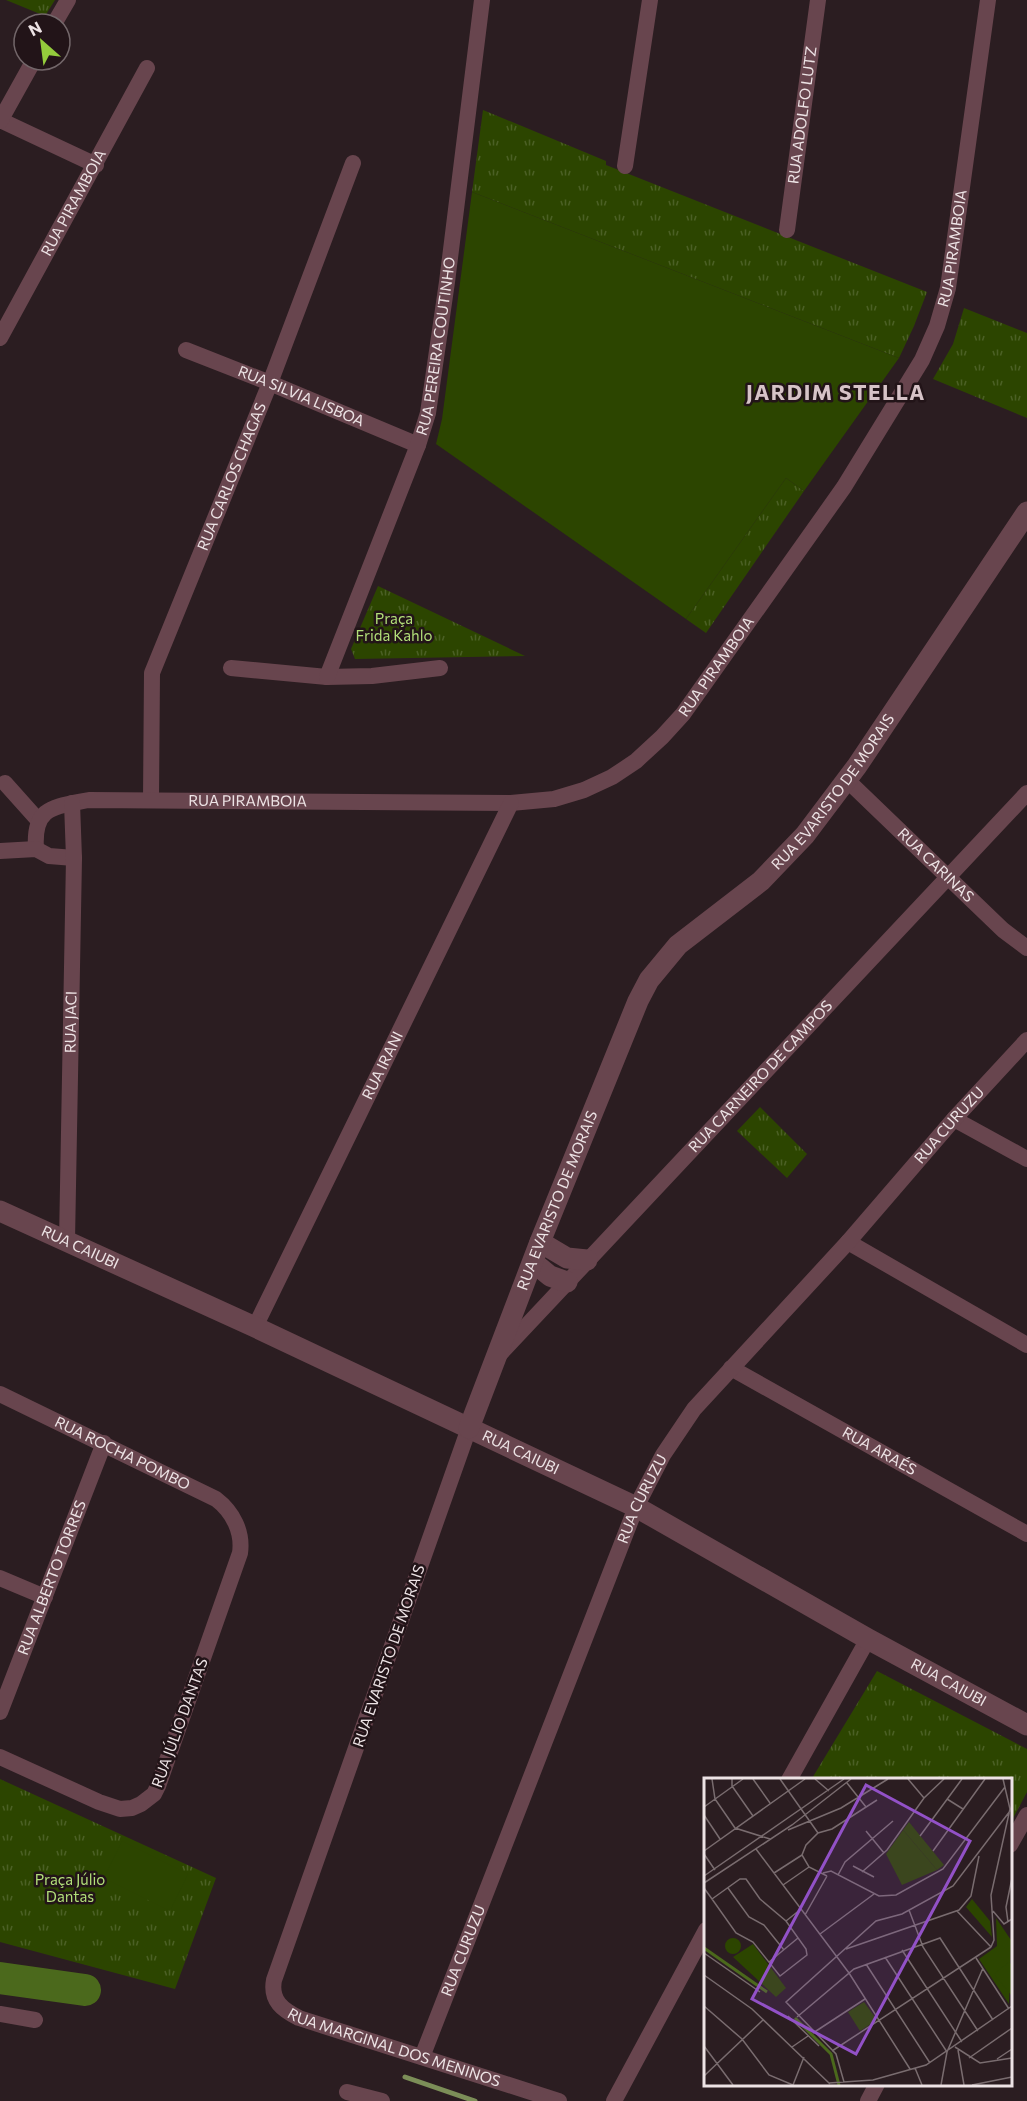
<svg xmlns="http://www.w3.org/2000/svg" width="1027" height="2101" viewBox="0 0 1027 2101" font-family="Commissioner,sans-serif">
  <defs>
    <pattern id="grass-tufts" width="24" height="20" patternUnits="userSpaceOnUse" patternTransform="scale(1.5)"><rect width="24" height="20" fill="#2c4500"/><path d="M3 7l-1-3M5 7V3M7 7l1-3M15 17l-1-3M17 17v-4M19 17l1-3" fill="none" stroke="#4b6025"/></pattern>
  </defs>
  <rect width="100%" height="100%" fill="#2b1d21"/>
  <path fill="url(#grass-tufts)" d="M6 0H55L45 16Z
    M483 110 606 161V165L927 292 914 326 899 358 472 192Z
    M964 308 1027 333V418L933 379 953 344Z
    M786 478 804 491 706 633 686 619Z
    M378 586 525 656 355 659 351 649Z
    M760 1107 807 1154 787 1178 737 1131Z
    M877 1671 1027 1749V1792L1011 1822 1010 1780H811Z
    M0 1779 216 1878 175 1989 0 1942Z"/>
  <path fill="#2c4500" d="M472 192 899 358 804 491 786 478 686 619 436 444 442 419Z
    M122 1841 188 1874 170 1911 104 1878Z"/>
  <g fill="none" stroke-linecap="round" stroke-linejoin="round">
    <path stroke="#7c8e58" stroke-width="5" d="M405 2077 475 2101"/>
    <path stroke="#4b691c" stroke-width="32" d="M0 1978 85 1990"/>
    <g stroke="#68454e" stroke-width="16">
      <path d="M54 24 68 0"/>
      <path d="M0 120 96 165"/>
      <path d="M0 121 34 60"/>
      <path d="M625 166 650 0"/>
      <path id="s1" d="M787 230 818 0"/>
      <path id="s2" d="M0 338 147 68"/>
      <path id="s3" d="M186 350 270 383 418 445"/>
      <path d="M231 668 327 677 372 676 440 668"/>
      <path id="s4" d="M327 677 418 445 428 413 447 282 482 0"/>
      <path id="s5" d="M847 780 1003 930 1027 948"/>
      <path d="M5 783 38 820"/>
      <path id="s6" d="M151 799 152 673 270 383 353 163"/>
      <path id="s7" d="M36 849C33 806 54 807 89 800L511 803 554 799 584 790 612 777 636 761 662 737 683 714 844 487 922 360 937 326 948 288 988 0"/>
      <path d="M0 851 36 849 49 856 74 858"/>
      <path d="M954 1119 1027 1159"/>
      <path id="s8" d="M67 1241 74 858 72 803"/>
      <path d="M848 1242 1027 1345"/>
      <path id="s9" d="M255 1327 511 803"/>
      <path id="s10" d="M499 1355 1027 793"/>
      <path id="s11" d="M731 1368 1027 1534"/>
      <path id="s12" d="M0 1394 216 1499C233 1512 243 1532 240 1553L158 1786 154 1794 141 1804 132 1808 120 1809 99 1802 0 1757"/>
      <path id="s13" d="M469 1428 274 1980C270 2001 283 2010 299 2018L559 2101"/>
      <path d="M0 1578 45 1597"/>
      <path id="s14" d="M0 1712 104 1443"/>
      <path d="M789 1780 868 1639"/>
      <path d="M1010 1845 1027 1815"/>
      <path d="M0 2014 35 2020"/>
      <path id="s15" d="M422 2057 636 1507 663 1455 694 1409 848 1242 954 1119 1027 1040"/>
      <path d="M347 2092 382 2101"/>
      <path d="M614 2101 706 1930"/>
      <path d="M868 2101 877 2084"/>
    </g>
    <g stroke="#68454e" stroke-width="21">
      <path id="s16" d="M0 1211 255 1327 636 1507 868 1639 1027 1725"/>
      <path d="M540 1242 567 1258 587 1260"/>
      <path d="M533 1262 550 1276 567 1282"/>
      <path id="s17" d="M469 1428 540 1242 638 1001 649 980 678 945 761 881 805 835 857 766 1027 512"/>
    </g>
  </g>
  <g text-anchor="middle" stroke-width="5" stroke-linejoin="round" paint-order="stroke">
    <g font-size="15" fill="#ede3e5" stroke="#221418">
      <text dy="5" stroke="none"><textPath href="#s1" startOffset="116">RUA ADOLFO LUTZ</textPath></text>
      <text dy="5" stroke="none"><textPath href="#s2" startOffset="154">RUA PIRAMBOIA</textPath></text>
      <text dy="5" stroke="none"><textPath href="#s7" startOffset="1251">RUA PIRAMBOIA</textPath></text>
      <text dy="5" stroke="none"><textPath href="#s4" startOffset="350">RUA PEREIRA COUTINHO</textPath></text>
      <text dy="5" stroke="none"><textPath href="#s3" startOffset="124">RUA SILVIA LISBOA</textPath></text>
      <text dy="5" stroke="none"><textPath href="#s6" startOffset="338">RUA CARLOS CHAGAS</textPath></text>
      <text dy="5" stroke="none"><textPath href="#s7" startOffset="765">RUA PIRAMBOIA</textPath></text>
      <text dy="5" stroke="none"><textPath href="#s17" startOffset="748">RUA EVARISTO DE MORAIS</textPath></text>
      <text dy="5" stroke="none"><textPath href="#s7" startOffset="243">RUA PIRAMBOIA</textPath></text>
      <text dy="5" stroke="none"><textPath href="#s5" startOffset="123">RUA CARINAS</textPath></text>
      <text dy="5" stroke="none"><textPath href="#s8" startOffset="219">RUA JACI</textPath></text>
      <text dy="5" stroke="none"><textPath href="#s9" startOffset="291">RUA IRANI</textPath></text>
      <text dy="5" stroke="none"><textPath href="#s10" startOffset="382">RUA CARNEIRO DE CAMPOS</textPath></text>
      <text dy="5" stroke="none"><textPath href="#s15" startOffset="1086">RUA CURUZU</textPath></text>
      <text dy="5" stroke="none"><textPath href="#s17" startOffset="244">RUA EVARISTO DE MORAIS</textPath></text>
      <text dy="5" stroke="none"><textPath href="#s16" startOffset="88">RUA CAIUBI</textPath></text>
      <text dy="5" stroke="none"><textPath href="#s11" startOffset="170">RUA ARAÉS</textPath></text>
      <text dy="5" stroke="none"><textPath href="#s16" startOffset="574">RUA CAIUBI</textPath></text>
      <text dy="5" stroke="none"><textPath href="#s12" startOffset="136">RUA ROCHA POMBO</textPath></text>
      <text dy="5" stroke="none"><textPath href="#s15" startOffset="600">RUA CURUZU</textPath></text>
      <text dy="5" stroke="none"><textPath href="#s14" startOffset="144">RUA ALBERTO TORRES</textPath></text>
      <text transform="translate(389 1656) rotate(-71)" y="5">RUA EVARISTO DE MORAIS</text>
      <text dy="5" stroke="none"><textPath href="#s16" startOffset="1060">RUA CAIUBI</textPath></text>
      <text transform="translate(180 1723) rotate(-70)" y="5">RUA JÚLIO DANTAS</text>
      <text dy="5" stroke="none"><textPath href="#s15" startOffset="114">RUA CURUZU</textPath></text>
      <text dy="5" stroke="none"><textPath href="#s13" startOffset="735">RUA MARGINAL DOS MENINOS</textPath></text>
    </g>
    <g font-size="15" fill="#b2df79" stroke="#221418">
      <text x="394" y="624">Praça<tspan x="394" dy="17">Frida Kahlo</tspan></text>
      <text x="70" y="1885">Praça Júlio<tspan x="70" dy="17">Dantas</tspan></text>
    </g>
    <g font-size="21" font-weight="bold" letter-spacing="1.5" fill="#d6c3c7" stroke="#221418">
      <text x="836" y="400">JARDIM STELLA</text>
    </g>
  </g>
  <g transform="translate(704 1778)">
    <rect width="308" height="308" fill="#2b1d21"/>
    <path d="M205 44 240 87 233 92 199 52ZM268 121 286 143 288 159 262 129ZM292 140 307 162 305 226 275 181 293 168ZM49 166 82 210 72 219 29 179ZM160 224 173 242 156 253 144 234Z" fill="#2c4500"/>
    <path d="M199 52 233 92 198 107 182 76ZM21 168a8 8 0 1 1 16 0a8 8 0 1 1-16 0ZM305 184 307 186V217L290 196Z" fill="#2c4500"/>
    <path fill="none" stroke="#4b691c" stroke-width="3" d="M0 170 63 214M91 240 127 276 135 307"/>
    <path fill="none" stroke="#796c6f" stroke-width="1.5" d="M8 1 11 21 31 50 66 61M28 1V8L49 38M49 1 66 25M76 1 114 55M111 1 125 13M204 1 220 20M143 5 162 29M243 21 259 31M0 29 39 1M0 37 16 61M84 52 137 30 184 1M162 53 180 75M216 58 258 1M52 71 145 195 206 291M0 73 101 1M229 73 281 1M0 76 11 92M149 88 170 99M158 94 183 72 220 20 240 1M70 95 98 77M119 95 127 93 175 118 192 117 239 91 301 9M134 97 141 84 189 43M0 98 140 1M123 98 105 89 98 77 102 67 114 55 128 51 173 22M0 105 88 47 147 1M79 107 105 89M0 110 8 121 32 155 49 164 76 198 103 177 102 171 82 143 56 121 42 101H36L8 121M24 110 45 139 60 147 80 172M205 132 219 169 274 253M253 133 287 169M289 133 300 146 308 141M101 137 123 98M82 143 97 131M304 144 302 129 308 100M116 156 170 116M287 169 290 162 287 117 306 31 299 1M142 171 255 132 267 118 275 78M198 172 258 264M0 175 56 214M181 179 243 274M272 180 305 231M65 184 94 160M162 186 226 285M0 197 48 231 126 306M0 228 38 261 65 297 89 307M84 238 115 268M93 239 150 191 236 160 289 242M109 255 161 221M0 268 29 307M88 269 104 258M251 269 276 285 308 280M254 272 260 307M128 273 287 169M265 280 308 250M293 281 308 271M211 290 218 307M0 298 59 242M140 304 132 276 82 224 172 143 198 136 249 108 306 33M125 305 169 302 222 287 308 228M89 307 100 279M237 307 243 274 279 190M268 307 308 299"/>
    <path fill="#9251c7" fill-opacity="0.15" stroke="#9251c7" stroke-width="3" d="M162 7 266 63 152 276 48 221Z"/>
    <rect width="308" height="308" fill="none" stroke="#ede3e5" stroke-width="3"/>
  </g>
  <g transform="translate(42 42) rotate(332)"><circle r="28" fill="#221418" stroke="#73676a" stroke-width="1.5"/>
  <path d="M0-4.5L10 22L0 15L-10 22Z" fill="#94cc3c"/>
  <text y="-9" font-size="16" font-weight="bold" text-anchor="middle" fill="#ede3e5">N</text>
  </g>
</svg>
